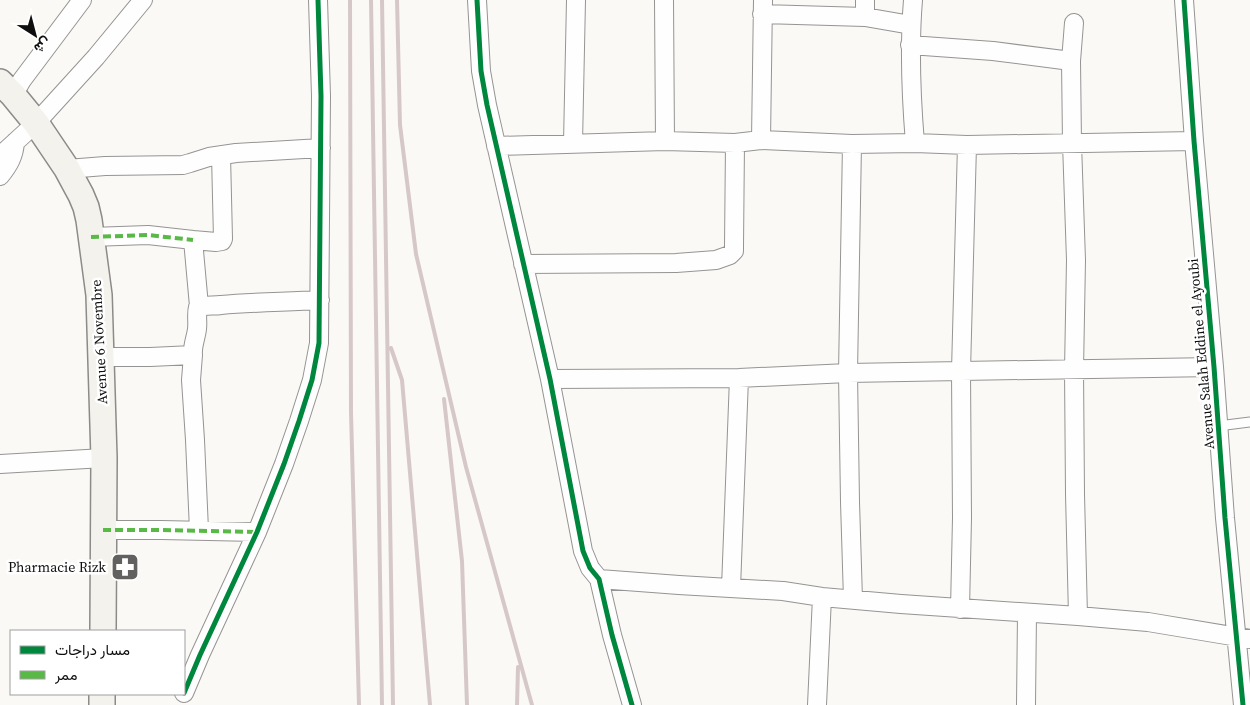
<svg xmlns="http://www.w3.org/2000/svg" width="1250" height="705" viewBox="0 0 1250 705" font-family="'Source Serif 4',Vazirmatn,serif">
  <rect width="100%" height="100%" fill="#fbf9f5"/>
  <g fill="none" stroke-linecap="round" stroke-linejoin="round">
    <defs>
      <path id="lane" d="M1218 426 1250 422"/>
      <path id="street" d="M477 0 481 71 487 105 550 379 583 551 590 568 599 579 612 635 632 705
        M664 0 665 141
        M865 0V17
        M913 0C909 48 911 95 915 143
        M1184 0 1194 141 1214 367 1225 518 1243 705
        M762 14 865 17 911 25
        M1074 23 1071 61 1072 143 1076 260 1074 370 1075 494 1078 616
        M910 45 993 51 1071 61
        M13 95 22 80 82 0
        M761 140 763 0
        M573 143 576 0
        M852 144 848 373 850 502 853 599
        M496 146 665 141 735 143 761 140 852 144 915 143 967 145 1194 141
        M0 156 36 123 96 57 143 0
        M67 169 105 166 183 165 190 163 209 157 236 153 321 148
        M0 176C9 165 14 156 15 142
        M91 237 148 235 193 240
        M523 264 676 263 716 260 730 255 734 251V246L735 143
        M199 306 193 240 216 242 222 241 223 239 221 155
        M193 355 191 380 195 440 199 530
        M100 357H150L193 355C192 346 196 338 197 329 198 322 196 314 198 307 205 305 214 306 221 305 254 302 287 302 320 300
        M550 379 739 378 848 373 961 371 1214 367
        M0 464 104 458
        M103 530H161L257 532
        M599 579 679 585 783 591 822 597 901 604 1078 616 1148 622 1250 639
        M731 588 739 378
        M960 609 962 518 961 371 967 145
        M184 693 200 655 257 532 284 464 299 421 312 380 319 343 321 96 318 0
        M817 705 822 597
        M1026 705 1027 613"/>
      <path id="secondary" d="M0 82 13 95 36 123 67 169 81 195 86 207 89 220 99 295 104 458 103 631
        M102 705V694"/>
    </defs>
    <use href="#lane" stroke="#959493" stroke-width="11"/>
    <use href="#street" stroke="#959493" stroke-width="20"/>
    <use href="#secondary" stroke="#8c8b89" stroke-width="28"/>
    <use href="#lane" stroke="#fefefe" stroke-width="9"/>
    <use href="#street" stroke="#fefefe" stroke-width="18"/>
    <use href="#secondary" stroke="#f4f2ec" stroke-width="25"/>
    <path stroke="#d6c8c9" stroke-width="4" d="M350 0 351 413 359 705
      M371 0 382 705
      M382 0 393 705
      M397 0 400 125 416 254 466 467 532 705
      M391 348 402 380 430 705
      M444 399 462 561 467 705
      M517 705 518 667"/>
    <path stroke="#58b947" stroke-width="4" stroke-dasharray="8 4" stroke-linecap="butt" d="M91 237 148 235 193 240
      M103 530H161L257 532"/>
    <defs>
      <path id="cycleway" d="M477 0 481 71 487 105 550 379 583 551 590 568 599 579 612 635 632 705
        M1184 0 1194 141 1214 367 1225 518 1243 705
        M184 693 200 655 257 532 284 464 299 421 312 380 319 343 321 96 318 0"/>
    </defs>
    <use href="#cycleway" stroke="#fff" stroke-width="8"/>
    <use href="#cycleway" stroke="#00873e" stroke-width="5"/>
  </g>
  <defs>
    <symbol id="pharmacy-square" viewBox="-11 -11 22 22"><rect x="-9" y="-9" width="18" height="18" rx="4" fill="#626160" stroke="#fff"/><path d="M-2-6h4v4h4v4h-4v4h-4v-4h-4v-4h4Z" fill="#fff"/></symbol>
  </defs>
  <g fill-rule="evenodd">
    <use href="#pharmacy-square" x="109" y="551" width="32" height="32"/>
  </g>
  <g text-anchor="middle" stroke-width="5" stroke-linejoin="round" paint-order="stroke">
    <g font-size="14" fill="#0f0f0f" stroke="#fff">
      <text transform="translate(99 342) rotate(-93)" y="5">Avenue 6 Novembre</text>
      <text transform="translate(1201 354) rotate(-95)" y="5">Avenue Salah Eddine el Ayoubi</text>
    </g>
    <g font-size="14" fill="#0f0f0f" stroke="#fff" text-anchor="end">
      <text x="106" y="572">Pharmacie Rizk</text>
    </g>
  </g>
  <rect x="10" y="630" width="175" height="65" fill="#ffffff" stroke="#9f9f9f"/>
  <rect x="20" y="646" width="25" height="8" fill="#00873e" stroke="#9f9f9f"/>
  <text x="55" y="655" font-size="15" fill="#0f0f0f">مسار دراجات</text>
  <rect x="20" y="671" width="25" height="8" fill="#58b947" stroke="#9f9f9f"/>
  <text x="55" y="680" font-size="15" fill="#0f0f0f">ممر</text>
  <g transform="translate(35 35) rotate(144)" stroke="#ffffff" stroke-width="4" paint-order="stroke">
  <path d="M0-4L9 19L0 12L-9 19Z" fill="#0f0f0f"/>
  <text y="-8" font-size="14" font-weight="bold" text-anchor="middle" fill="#0f0f0f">ش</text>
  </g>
</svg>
